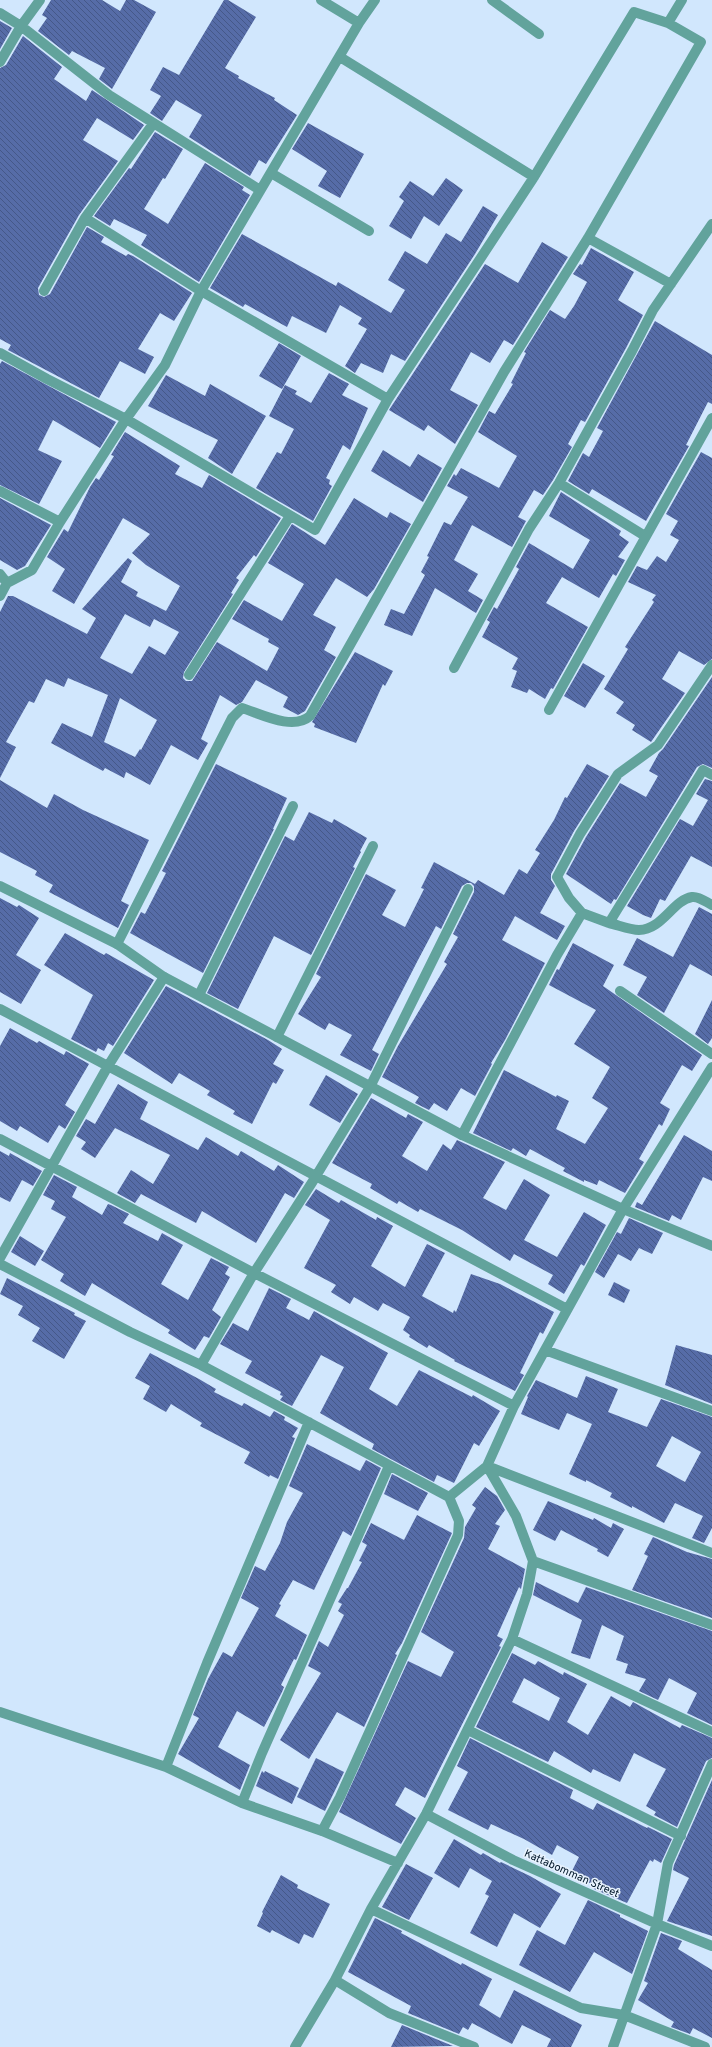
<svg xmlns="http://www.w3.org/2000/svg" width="712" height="2047" viewBox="0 0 712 2047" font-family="Overpass,sans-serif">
  <defs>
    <pattern id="building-back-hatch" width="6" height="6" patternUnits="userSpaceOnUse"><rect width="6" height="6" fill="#566ca7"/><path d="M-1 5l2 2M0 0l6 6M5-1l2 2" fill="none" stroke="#455888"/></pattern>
  </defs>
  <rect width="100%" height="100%" fill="#d1e7fd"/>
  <path fill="url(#building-back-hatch)" fill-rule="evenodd" d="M51 0H102L120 11 126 0H134L156 12 112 89 99 79 105 68 72 51 69 55 38 31 47 18 42 15Z
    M224 0H228L256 17 225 68 239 76 238 78 275 98 274 100 297 115 266 164 259 160 250 176 189 137 202 115 176 100 162 121 150 113 161 96 150 90 163 67 179 75Z
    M0 21 12 28 0 49Z
    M23 36 62 67 54 79 86 101 92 90 144 125 133 140 97 118 83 140 118 161 79 215 38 288 39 295 44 297 50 294 87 227 104 237 101 242 126 256 128 254 133 256 192 293 174 321 160 313 138 349 154 357 145 374 120 361 99 398 8 350 11 345 0 339V68L6 65Z
    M308 123 364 154 340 198 318 186 327 171 292 149Z
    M155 132 183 149 165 179 163 178 144 209 168 224 205 163 244 187 242 190 250 195 199 282 141 245 147 235 114 219 110 226 94 216 129 168 131 169Z
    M446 178 463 190 439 226 424 216 411 239 389 226 404 201 399 197 410 181 433 196Z
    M483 206 498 215 475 254 405 361 391 354 383 373 361 363 355 373 345 366 367 329 358 324 362 318 340 305 326 333 292 316 287 327 245 304 243 307 210 288 242 234 336 286 338 282 391 313 405 290 388 280 405 251 427 264 446 233 461 242Z
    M542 242 568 257 513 345 504 340 490 363 471 352 450 390 478 405 455 444 428 425 424 431 389 410 485 264 518 283Z
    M591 248 634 272 618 300 643 315 626 348 585 422 581 420 568 444 572 447 553 480 543 495 534 490 518 517 526 521 512 547 472 525 454 560 478 574 468 591 483 600 476 613 435 588 412 636 384 625 391 609 404 614 425 575 421 572 429 557 427 556 444 522 451 525 468 497 447 486 454 474 456 476 461 468 499 488 517 456 478 432 489 411 495 414 513 384 511 383 526 353 524 352 550 310 565 319 574 306 587 282 573 274 580 264 582 265Z
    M655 321 712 355V404L708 402 686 445 689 446 646 521 592 489 589 494 568 481 583 453 589 457 603 431 597 428Z
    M279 343 301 356 282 389 259 376Z
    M2 361 116 422 100 448 53 420 38 450 62 461 39 504 0 485V364Z
    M329 373 349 384 342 395 368 408 350 450 343 445 326 478 330 480 329 484 332 486 313 521 256 488 277 452 281 454 294 429 269 416 285 385 297 391 295 394 311 403Z
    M166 375 205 396 210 384 266 416 232 474 208 458 218 440 148 406Z
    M125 432 180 466 175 474 202 488 209 475 281 518 256 557 254 555 236 578 239 580 231 593 233 594 184 672 183 678 186 681H192L194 678 217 642 267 671 279 648 268 642 269 639 232 619 244 600 282 621 304 584 268 563 292 524 325 545 354 498 387 518 390 512 411 524 374 589 367 597 336 578 313 615 336 627 324 650 336 657 305 711 298 715 283 707 288 697 256 680 242 702 236 705 220 695 201 739 208 743 198 760 171 745 150 785 126 772 124 778 105 768 103 771 51 743 62 723 92 737 108 695 68 678 64 687 46 679 34 703 29 701 6 742 16 747 0 778V612L8 596H13L87 634 96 618 82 609 128 558 132 561 121 582 138 592 136 596 166 611 180 586 146 565 132 553 150 534 123 518 74 604 52 591 65 569 47 557 64 529 68 532 90 487 96 478 99 480 114 456 111 455ZM125 614 150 627 154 619 179 632 165 655 149 646 132 674 100 658ZM120 698 157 720 141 750 140 749 135 757 104 742Z
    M383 450 410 467 418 454 442 468 423 502 371 471Z
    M701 452 712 458V659L704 665 679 651 662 679 685 693 651 742 632 730 635 725 616 713 624 702 604 689 628 649 625 647 654 602 652 600 656 595 628 582 637 566 647 570 657 556 666 562 679 540 670 535 678 521 666 514Z
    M561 492 621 531 619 535 629 542 618 557 625 560 616 576 613 574 599 598 562 577 546 603 588 627 553 689 551 688 545 699 529 689 527 693 511 687 517 671 512 669 518 658 482 637 490 622 487 620 494 607 497 609 519 569 516 567 529 543 573 569 590 540 549 516Z
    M0 498 51 525 25 566 17 570 0 560Z
    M355 652 393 671 385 686 383 684 356 743 314 727 315 724 312 722Z
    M583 663 605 676 585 708 564 696Z
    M712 677V768L703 764 697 767 616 900 614 899 611 904 566 874 586 837 620 783 646 797 658 776 649 771 659 753 663 749Z
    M216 764 287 798 273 829H274L203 973 130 933 141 912 145 914 166 873 162 871Z
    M587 764 609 776 574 831 551 874V880L555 886 540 913 565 926 557 940 515 916 502 940 545 963 505 1040 491 1063 492 1064 475 1096 461 1088 447 1111 434 1103 429 1110 415 1103 419 1097 382 1077 398 1046 447 964 444 962 458 937 453 934 474 892V886L471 883H467L462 886 441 929 436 926 418 960 372 1050 379 1054 371 1071 340 1055 352 1035 329 1023 325 1030 298 1014 321 977 316 974 366 874 396 890 382 915 405 927 424 889 421 888 434 862 475 884 478 880 504 895 519 869 527 874 540 853 535 850 554 820 565 797 567 798Z
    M705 779 712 781V867L691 856 665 901 660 899 651 918 643 915 627 906 680 819 693 826 708 800 696 794Z
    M0 780 47 808 54 794 83 810 149 840 121 901 129 905 118 928 49 892 53 885 35 875 37 871 0 852Z
    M309 812 332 823 334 819 367 838 360 851 361 852 353 867 355 868 311 955 274 936 238 1009 207 993 285 836 294 841Z
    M0 898 17 907 19 905 39 918 16 955 41 970 21 1004 0 992Z
    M699 907 712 914V976L690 964 664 1013 637 995 647 977 623 965 637 938 673 957Z
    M65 933 104 955 106 953 154 980 113 1046 108 1043 104 1051 98 1048 96 1052 71 1039 93 995 44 965Z
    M573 943 614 965 603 986 702 1055 692 1071 682 1065 660 1103 670 1109 662 1126 659 1124 639 1159 644 1162 625 1193 599 1180 597 1185 584 1180V1182L563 1171 565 1168 530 1149 526 1156 513 1148 511 1151 473 1133 504 1070 556 1097 557 1095 569 1101 556 1129 585 1144 608 1108 592 1098 610 1067 574 1044 596 1010 549 985 557 969 559 970Z
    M166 986 268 1040 282 1049 273 1064 284 1070 276 1084 273 1082 252 1124 233 1114 235 1111 207 1095 210 1091 179 1073 172 1084 124 1053Z
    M712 1000V1038L708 1044 695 1034Z
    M10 1028 37 1043 39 1041 64 1055 66 1051 89 1064 65 1105 75 1112 65 1129 59 1125 48 1143 20 1126 17 1131 0 1121V1046Z
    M326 1075 358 1094 340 1123 309 1105Z
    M118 1084 148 1102 140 1119 198 1150 206 1137 238 1156 241 1151 274 1171 278 1165 304 1182 294 1198 285 1193 256 1243 202 1211 196 1223 141 1194 135 1203 117 1193 131 1170 153 1184 170 1155 115 1128 95 1158 81 1149 86 1142 76 1136 86 1119 95 1124Z
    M371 1098 406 1118 408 1114 423 1122 402 1156 427 1171 443 1144 451 1150 457 1140 505 1162 483 1198 506 1210 524 1179 550 1195 524 1240 557 1257 584 1212 606 1225 584 1266 581 1264 564 1294 548 1284 553 1275 514 1254 510 1261 462 1230 420 1209 418 1212 399 1201 397 1204 370 1188 372 1184 332 1163Z
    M684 1135 712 1151V1181L703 1177 681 1220 672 1215 669 1221 635 1207 637 1202 642 1205Z
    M0 1151 9 1156 10 1153 42 1171 33 1186 22 1180 10 1202 0 1197Z
    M54 1175 77 1187 72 1197 102 1215 108 1204 111 1205 129 1214 123 1223 158 1241 162 1233 183 1245 161 1284 188 1300 211 1258 229 1267 225 1274 230 1277 212 1310 221 1317 209 1338 204 1336 195 1350 168 1333 170 1330 92 1283 85 1296 60 1281 64 1274 41 1260 66 1217 51 1209 55 1201 43 1195Z
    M316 1189 339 1203 341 1200 376 1220 377 1217 393 1226 371 1266 405 1287 427 1244 445 1253 422 1296 453 1313 454 1310 456 1312 471 1274 500 1284 554 1312 543 1334 540 1332 520 1373 524 1375 515 1391 454 1361 455 1360 429 1345 427 1348 409 1337 410 1335 403 1330 410 1317 383 1303 378 1311 354 1297 350 1304 331 1292 336 1285 304 1268 330 1220 305 1205Z
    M629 1218 663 1233 652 1254 639 1248 631 1261 618 1254 604 1278 595 1272 617 1232 621 1234Z
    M20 1236 44 1251 35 1266 11 1252Z
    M7 1278 75 1313 74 1315 86 1321 64 1359 32 1341 40 1328 18 1315 23 1306 0 1294Z
    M614 1282 630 1290 624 1303 608 1295Z
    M269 1288 291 1299 286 1308 309 1320 314 1311 388 1353 369 1389 397 1406 419 1370 472 1397 473 1395 500 1411 479 1446 474 1443 454 1483 437 1475 434 1482 372 1449 374 1444 320 1413 344 1367 321 1355 292 1406 280 1400 283 1396 280 1395 281 1392 245 1373 252 1361 220 1344 233 1323 248 1331Z
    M676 1345 712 1355V1404L665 1385Z
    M150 1353 199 1379 216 1389 214 1392 242 1406 244 1403 270 1417 274 1411 285 1417 284 1420 298 1428 292 1437 295 1438 278 1479 270 1475 269 1477 244 1463 250 1452 200 1426 202 1423 171 1404 166 1412 143 1399 150 1386 135 1378Z
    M586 1376 618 1389 608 1412 647 1427 661 1399 712 1417V1528L704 1543 692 1538 703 1516 675 1503 664 1523 632 1506V1508L610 1497 612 1493 586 1480V1482L569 1474 592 1424 567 1413 559 1430 521 1414 528 1397 527 1396 536 1380 577 1398ZM672 1436 701 1452 685 1482 656 1466Z
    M307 1444 360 1471 366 1460 381 1468 351 1536 343 1531 314 1590 293 1580 279 1604 281 1605 275 1616 307 1635 296 1660 294 1659 281 1685 284 1687 282 1692 264 1727 237 1711 218 1747 250 1765 240 1790 178 1754 199 1718 193 1715 208 1679 223 1652 232 1657 259 1608 241 1598 255 1566 265 1571 280 1543 287 1522 303 1493 289 1486Z
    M392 1474 428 1493 418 1511 384 1494Z
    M485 1487 497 1496 505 1510 495 1524 500 1526 488 1549 525 1569 521 1589 519 1587 497 1636 503 1639 499 1646 501 1647 425 1798 405 1787 395 1805 416 1818 401 1844 339 1812 408 1661 441 1677 454 1652 421 1632 464 1538 465 1527 476 1508 472 1505Z
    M548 1501 593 1520 594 1518 611 1528 613 1523 624 1529 608 1557 597 1551 598 1549 561 1530 555 1541 533 1530Z
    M417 1515 452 1533 402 1643 395 1654 397 1655 364 1727 337 1712 309 1759 280 1740 321 1673 308 1666 319 1641 328 1647 344 1615 338 1611 342 1604 338 1602 347 1588H348L362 1562 359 1561 367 1545 362 1542 371 1523 404 1540Z
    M653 1537 687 1552 712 1559V1618L632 1590 648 1556 644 1554Z
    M536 1582 578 1603 586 1587 712 1631V1725L687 1713 697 1693 669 1678 658 1700 639 1691 646 1679 625 1673 628 1664 616 1660 624 1636 602 1625 590 1659 571 1653 582 1620 533 1595Z
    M512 1653 535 1665 538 1661 563 1675 564 1672 587 1684 567 1722 588 1735 611 1696 630 1707 633 1702 680 1728 682 1725 712 1738V1758L706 1761 677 1827 654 1815 656 1812 646 1806 666 1769 634 1753 620 1782 593 1769 591 1773 554 1751 548 1762 476 1727ZM524 1678 560 1698 549 1721 512 1702Z
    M470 1738 573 1790 570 1798 593 1810 597 1803 647 1828 648 1827 672 1839 661 1863 654 1859 653 1862 650 1860 627 1903 594 1889 595 1886 571 1873 579 1857 557 1845 552 1855 524 1839 491 1824 488 1830 448 1810 468 1772 457 1766Z
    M316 1758 344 1772 325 1811 297 1797Z
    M262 1771 264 1773 265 1771 299 1788 292 1804 256 1786Z
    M712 1780V1936L667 1921 689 1878 673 1870 674 1865Z
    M454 1839 481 1855 483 1853 500 1863 501 1862 530 1876 561 1894 540 1928 514 1913 497 1947 470 1933 489 1896 485 1894 492 1881 470 1868 459 1888 434 1873Z
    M406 1864 433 1878 409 1920 382 1907Z
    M281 1875 298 1885 297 1888 330 1904 313 1938 304 1934 299 1944 272 1930 270 1933 257 1926 263 1913 262 1912Z
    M588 1900 620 1915V1917L648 1931 632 1974 594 1952 570 1992 519 1965 537 1930 565 1945Z
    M375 1918 402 1931 401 1933 461 1965 462 1963 492 1979 479 2005 500 2018 514 1990 582 2025 571 2047H547L551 2039 522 2025 512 2044 472 2023 468 2030 463 2027 459 2034 408 2013 411 2006 348 1972Z
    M661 1933 682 1941 678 1949 712 1970V2038L693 2028 690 2034 671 2027 674 2022 638 2000 648 1983 644 1981Z
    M402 2025 453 2046 391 2047Z"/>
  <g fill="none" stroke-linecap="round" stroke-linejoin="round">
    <path stroke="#62a39c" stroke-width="10" d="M321 0 359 23
      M492 0 539 34
      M0 13 21 26 109 95 260 190
      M340 57 534 177
      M0 62 21 26 40 0
      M271 173 369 231
      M85 218 201 291 388 399
      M588 238 671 284
      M44 291 85 218 153 124
      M0 353 47 379 126 419 315 530 388 399 534 177 634 12 668 23 682 0
      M559 483 645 536
      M0 491 60 522
      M0 574 7 583 0 596
      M7 583 32 570 60 522 126 419 165 365 201 291 359 23 375 0
      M454 668 529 529 559 483 632 351 653 310 712 224
      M189 675 290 516
      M549 710 712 418
      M582 913 609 923 703 770 712 775
      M609 923C618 925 630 930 639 930 662 930 673 900 692 897 699 896 706 902 712 905
      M117 944 232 718 242 708C261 714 293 731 310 716L504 372 588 238 701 42 668 23
      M620 991 712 1054
      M199 995 293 806
      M0 1009 567 1309
      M277 1037 373 846
      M462 1135 557 955 582 913 569 898 557 877 580 834 618 774 658 745 712 665
      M0 1139 254 1273 514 1406
      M0 1258 108 1066 164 977
      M0 1264 130 1332 201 1365 449 1497
      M545 1350 712 1411
      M201 1365 254 1273 313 1181 370 1087 468 889
      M533 1561 712 1625
      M512 1639 712 1732
      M0 1712 166 1767 207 1663 309 1422
      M468 1730 681 1836
      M166 1767 242 1803 322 1831 398 1863
      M242 1803 262 1753 389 1466
      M426 1814 513 1860 657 1924 712 1946
      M322 1831 340 1797 458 1535 459 1521 449 1497 487 1466 712 1553
      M371 1909 581 2008 624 2015 705 2047
      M295 2047 335 1980
      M474 2047 389 2013 335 1980 371 1909 426 1814 512 1639 527 1594 533 1561 516 1516 487 1466 514 1406 623 1209 712 1067
      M613 2047 657 1924 668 1863 712 1764"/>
    <path stroke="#62a39c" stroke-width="10" d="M0 886 117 944 164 977 462 1135 623 1209 712 1246"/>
  </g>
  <g text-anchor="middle" stroke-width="3" stroke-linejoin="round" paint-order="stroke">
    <g font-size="11" fill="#02182b" stroke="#e8f3fe">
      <text transform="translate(572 1873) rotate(24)" y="4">Kattabomman Street</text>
    </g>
  </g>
</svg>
